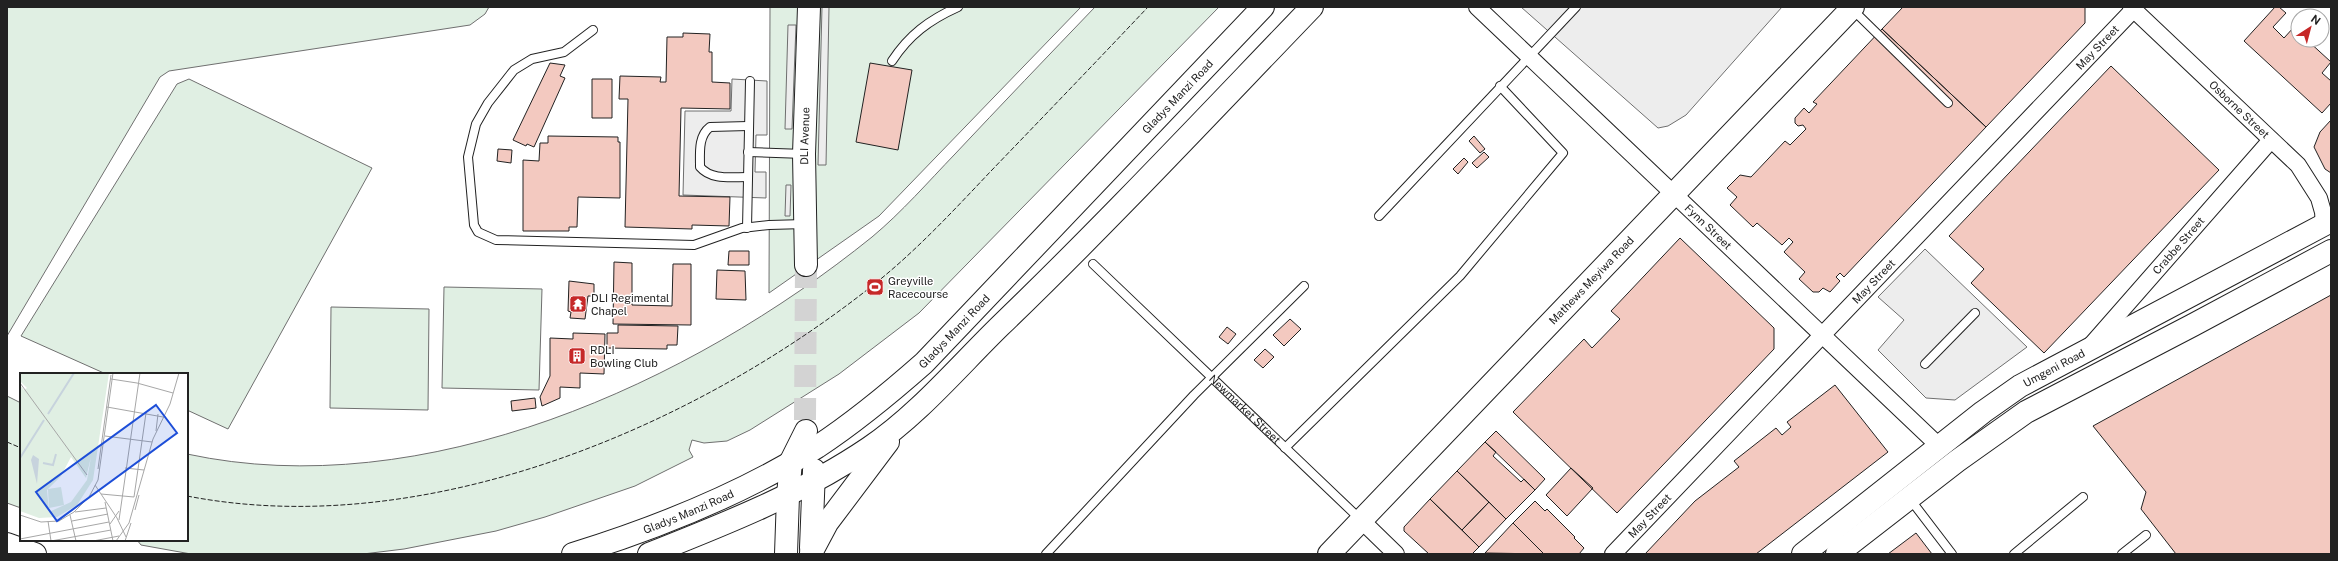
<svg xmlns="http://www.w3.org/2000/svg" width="2338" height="561" viewBox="0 0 2338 561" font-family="'Public Sans',sans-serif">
  <rect width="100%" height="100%" fill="#fff"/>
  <path fill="#e0efe3" stroke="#6f6f6f" d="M7 7H489L485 14 470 25 169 71 160 77 7 336Z
    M770 7H1081L879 216 769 293Z
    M1095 7H1219L919 313 839 374 750 430 727 441 704 443 692 440 689 450 693 457 635 486 545 517 496 531 404 549 363 554H191L141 545 137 540H187V454C424 505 690 384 872 237 902 212 928 182 955 154 1001 105 1048 56 1095 7Z
    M189 79 372 168 228 429 187 410V374H106L21 336 177 84Z
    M444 287 542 289 539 390 442 388Z
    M331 307 429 309 428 410 330 408Z
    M7 396 21 403V508L7 503Z"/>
  <path fill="#ededed" stroke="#6f6f6f" d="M822 7H829L826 165H818Z
    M1521 7H1782L1686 115 1668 126 1658 128Z
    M788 25H796L792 129H785Z
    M732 79 767 81V135H756L755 172H766V198L683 195 685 111H731Z
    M786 185H791L790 216H785Z
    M1925 249 2027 347 1955 400 1926 398 1878 350 1904 320 1878 297Z"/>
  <path fill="#f3c9c0" stroke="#222" d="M1903 7H2085V23L1986 127 1882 29Z
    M2275 7H2279L2286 13 2273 27 2284 38 2294 27 2298 31V40H2307L2331 62 2322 73 2331 81V103L2322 113 2244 41Z
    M1882 29 1986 127 1844 277 1840 273 1836 277 1840 281 1830 292 1823 288 1819 292H1813L1799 279 1805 272 1784 252 1793 242 1789 238 1782 245 1757 223 1753 227 1730 205 1737 197 1727 188 1740 175 1751 177 1785 141 1790 145 1806 129 1803 125 1798 126 1795 123V118L1804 108 1809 113 1817 104 1813 102Z
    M683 33 710 34 709 52H712V82L730 83V109L681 108 679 196 730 197 729 226 692 225V229L625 227 628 99H619L620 76 661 77 660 82H666L667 37H683Z
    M550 63 565 65 560 76 565 78 534 147 527 144 526 146 513 140Z
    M870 63 912 70 898 150 856 142Z
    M2111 66 2219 170 2044 353 1971 283 1984 269 1949 236Z
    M592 79H612V118H592Z
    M2331 120V173L2325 169 2314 147 2320 132Z
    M548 136 618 137V142H620V198L578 197 577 227H569V231H523V160L539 161 540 143H548Z
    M1474 136 1485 149 1480 153 1469 141Z
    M498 149 512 150 511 163 497 161Z
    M1484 152 1489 157 1477 168 1472 163Z
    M1464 158 1468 162 1458 174 1453 169Z
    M1680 238 1774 328V349L1617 513 1513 412 1584 339 1592 348 1620 319 1611 311Z
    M729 251H749V265H728Z
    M614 262 632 263V305L672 306 673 264H691V325L613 324Z
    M717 270 745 271 746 300 716 299Z
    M569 281 594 284V296H588L585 319 570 318 571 312 568 311Z
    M2331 295V554H2176L2141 509 2146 492 2093 426Z
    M1290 319 1301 329 1284 346 1273 335Z
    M618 325 678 326 677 345H667V349L607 348V333H618Z
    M1227 327 1236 334 1228 344 1219 337Z
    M573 333 605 334 604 374 580 373V388L560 387V398L542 406 540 397 550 376V338L573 339Z
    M1265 349 1274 357 1263 368 1254 360Z
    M1835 385 1888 452 1756 554H1645L1695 501 1739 467 1734 461 1776 428 1782 435 1791 427 1787 422Z
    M535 398 536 408 512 411 511 401Z
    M1496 431 1545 479 1535 490 1485 442Z
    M1485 442 1496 452 1493 456 1521 482 1524 479 1535 490 1506 519 1457 471Z
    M1571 468 1593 488 1567 516 1546 495Z
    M1457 471 1489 502 1462 530 1430 499Z
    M1430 499 1479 547 1472 554H1429L1404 531V527Z
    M1535 501 1545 511 1547 509 1575 537 1574 538 1584 548 1579 554H1544L1513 523Z
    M1489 502 1506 519 1479 547 1462 530Z
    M1513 523 1544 554 1485 553Z
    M1916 533 1932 554H1888Z"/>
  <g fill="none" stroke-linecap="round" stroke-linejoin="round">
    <path stroke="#d3d3d3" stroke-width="22" stroke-dasharray="22 11" stroke-linecap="butt" d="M805 420 806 265"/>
    <defs>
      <g id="lane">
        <path d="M1852 9 1948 103"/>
        <path d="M593 30 564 52 532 59 514 70 488 103 476 124 468 157 474 225 478 232 496 240 694 245 742 228 769 225 805 224"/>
        <path d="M892 61C909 35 929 20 958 7"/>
        <path d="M748 152 804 154"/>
        <path d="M747 177C730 177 711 180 700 167 700 153 698 136 710 127L748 126"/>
        <path d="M1379 216 1576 7"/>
        <path d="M747 228 750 81"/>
        <path id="s1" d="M1093 264 1361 520"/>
        <path d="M1925 364 1975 313"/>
        <path d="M1285 448 1460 276 1563 153 1500 86"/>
        <path d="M1910 499 1952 554"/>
        <path d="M1046 554 1194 395 1304 286"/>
        <path d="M2014 554 2083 497"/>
        <path d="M2122 554 2146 535"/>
      </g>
      <g id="street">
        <path id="s2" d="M1477 7 1940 447"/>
        <path id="s3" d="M2131 7 2298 165 2319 198 2323 212 2324 225"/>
        <path id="s4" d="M2092 344 2271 140"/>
        <path d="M1361 520 1396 554"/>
        <path id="s5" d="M1613 554 2134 9"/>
      </g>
      <g id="secondary">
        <path id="s6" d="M806 265 804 154 809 7"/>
        <path d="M7 544 35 554"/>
        <path d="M811 548 814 470"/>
        <path d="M811 553 827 523 888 442"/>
        <path id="s7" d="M573 554C657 528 742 494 817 447 855 422 890 393 924 363L1263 7"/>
        <path d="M649 554C725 524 801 494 869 448 918 415 958 367 1000 326 1107 223 1209 114 1312 7"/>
        <path d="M786 554 788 496 791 461 806 431"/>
        <path id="s8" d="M1329 554 1853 7"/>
        <path id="s9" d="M1803 554 1983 412 2020 386 2331 221"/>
        <path d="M1837 554 1957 461 2026 412 2193 325 2331 251"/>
      </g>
    </defs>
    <use href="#lane" stroke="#222" stroke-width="10"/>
    <use href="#street" stroke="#222" stroke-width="18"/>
    <use href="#secondary" stroke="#222" stroke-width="24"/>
    <use href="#lane" stroke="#fff" stroke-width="8"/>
    <use href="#street" stroke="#fff" stroke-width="16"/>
    <use href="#secondary" stroke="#fff" stroke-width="22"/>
    <path stroke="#222" stroke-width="1" stroke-dasharray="5 2" stroke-linecap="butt" d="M7 442 21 448
      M187 496C424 542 694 429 877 282 918 249 955 209 991 171 1044 116 1096 62 1148 7"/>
  </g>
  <defs>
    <symbol id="stadium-square" viewBox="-11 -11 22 22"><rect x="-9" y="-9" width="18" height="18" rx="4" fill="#c62828" stroke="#fff"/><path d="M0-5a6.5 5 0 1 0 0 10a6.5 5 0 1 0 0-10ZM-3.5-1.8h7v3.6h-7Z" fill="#fff"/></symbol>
    <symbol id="temple-square" viewBox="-11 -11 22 22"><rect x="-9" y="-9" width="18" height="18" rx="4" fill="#c62828" stroke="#fff"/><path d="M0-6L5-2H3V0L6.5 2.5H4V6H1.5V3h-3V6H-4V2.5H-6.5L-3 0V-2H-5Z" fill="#fff"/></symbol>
    <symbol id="building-square" viewBox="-11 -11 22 22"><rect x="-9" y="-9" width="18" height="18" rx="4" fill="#c62828" stroke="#fff"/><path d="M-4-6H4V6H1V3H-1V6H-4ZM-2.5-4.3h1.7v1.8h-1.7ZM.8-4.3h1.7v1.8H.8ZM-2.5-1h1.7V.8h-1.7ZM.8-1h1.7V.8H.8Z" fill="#fff"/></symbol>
  </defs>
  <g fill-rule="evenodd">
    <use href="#stadium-square" x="865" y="277" width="20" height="20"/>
    <use href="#temple-square" x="568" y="294" width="20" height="20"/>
    <use href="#building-square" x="567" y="346" width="20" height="20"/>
  </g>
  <g text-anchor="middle" stroke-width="3" stroke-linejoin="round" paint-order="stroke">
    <g font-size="11" fill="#222" stroke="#fff">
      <text dy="4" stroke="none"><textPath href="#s5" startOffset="701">May Street</textPath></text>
      <text dy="4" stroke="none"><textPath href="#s7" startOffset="771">Gladys Manzi Road</textPath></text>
      <text dy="4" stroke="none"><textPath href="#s3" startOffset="149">Osborne Street</textPath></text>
      <text dy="4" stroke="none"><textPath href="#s6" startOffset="129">DLI Avenue</textPath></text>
      <text dy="4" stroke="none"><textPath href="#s2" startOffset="319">Fynn Street</textPath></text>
      <text dy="4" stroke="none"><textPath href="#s4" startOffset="131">Crabbe Street</textPath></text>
      <text dy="4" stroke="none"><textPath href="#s8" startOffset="379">Mathews Meyiwa Road</textPath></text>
      <text dy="4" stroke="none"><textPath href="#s5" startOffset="377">May Street</textPath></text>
      <text dy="4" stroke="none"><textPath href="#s7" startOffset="447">Gladys Manzi Road</textPath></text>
      <text dy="4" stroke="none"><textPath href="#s9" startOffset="313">Umgeni Road</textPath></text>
      <text dy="4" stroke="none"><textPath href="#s1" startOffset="210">Newmarket Street</textPath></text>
      <text dy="4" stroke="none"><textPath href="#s7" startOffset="123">Gladys Manzi Road</textPath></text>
      <text dy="4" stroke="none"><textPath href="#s5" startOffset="53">May Street</textPath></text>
    </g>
    <g font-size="11" fill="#222" stroke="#fff" text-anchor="start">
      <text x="888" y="285">Greyville<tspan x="888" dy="13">Racecourse</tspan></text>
      <text x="591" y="302">DLI Regimental<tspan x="591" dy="13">Chapel</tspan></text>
      <text x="590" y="354">RDLI<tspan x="590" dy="13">Bowling Club</tspan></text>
    </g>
  </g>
  <g transform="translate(20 373)">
    <rect width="168" height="168" fill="#fff"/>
    <path d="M0 0H89L73 107 57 132 37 144 19 145 0 138V12L4 17 7 15 0 8ZM51 84 66 105 71 84 67 107 51 129 29 139 27 117 41 103ZM41 114 44 132 29 135 28 116Z" fill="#e0efe3" fill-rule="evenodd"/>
    <path d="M13 82 19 86 17 111 11 87Z" fill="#c7d3dd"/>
    <path fill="none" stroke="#c7d3dd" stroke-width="2" d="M28 41 54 0M0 85 24 47M23 90 33 92 36 81"/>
    <path fill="none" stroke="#a7a7a7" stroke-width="1" d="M91 6 117 10 153 20M0 10 67 102M87 34 143 44M136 58 138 41M85 63 132 69M105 95 124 97M78 96 91 2M75 112 97 145 106 164M81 121 114 124 126 40M85 129 93 168M115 137 119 122M55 139 86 135M0 142 21 149 39 148 54 139 69 124 78 107 93 0M50 142 56 168M99 147 120 0M28 148 31 168 91 157M52 148 88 141M90 151 99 138M0 166 89 149M73 168 99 163M96 168 109 150 133 66 150 31 159 0M105 168 111 150"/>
    <path fill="#1d4ed8" fill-opacity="0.15" stroke="#1d4ed8" stroke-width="2" d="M136 32 157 60 37 148 16 119Z"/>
    <rect width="168" height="168" fill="none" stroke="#222" stroke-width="2"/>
  </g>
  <rect width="2338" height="561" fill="none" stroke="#222222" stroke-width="16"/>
  <g transform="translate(2310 28) rotate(36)"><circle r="19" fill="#ffffff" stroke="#a7a7a7"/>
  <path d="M0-3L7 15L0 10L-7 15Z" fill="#c62828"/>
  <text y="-6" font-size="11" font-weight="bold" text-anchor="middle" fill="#222222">N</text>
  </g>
</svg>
